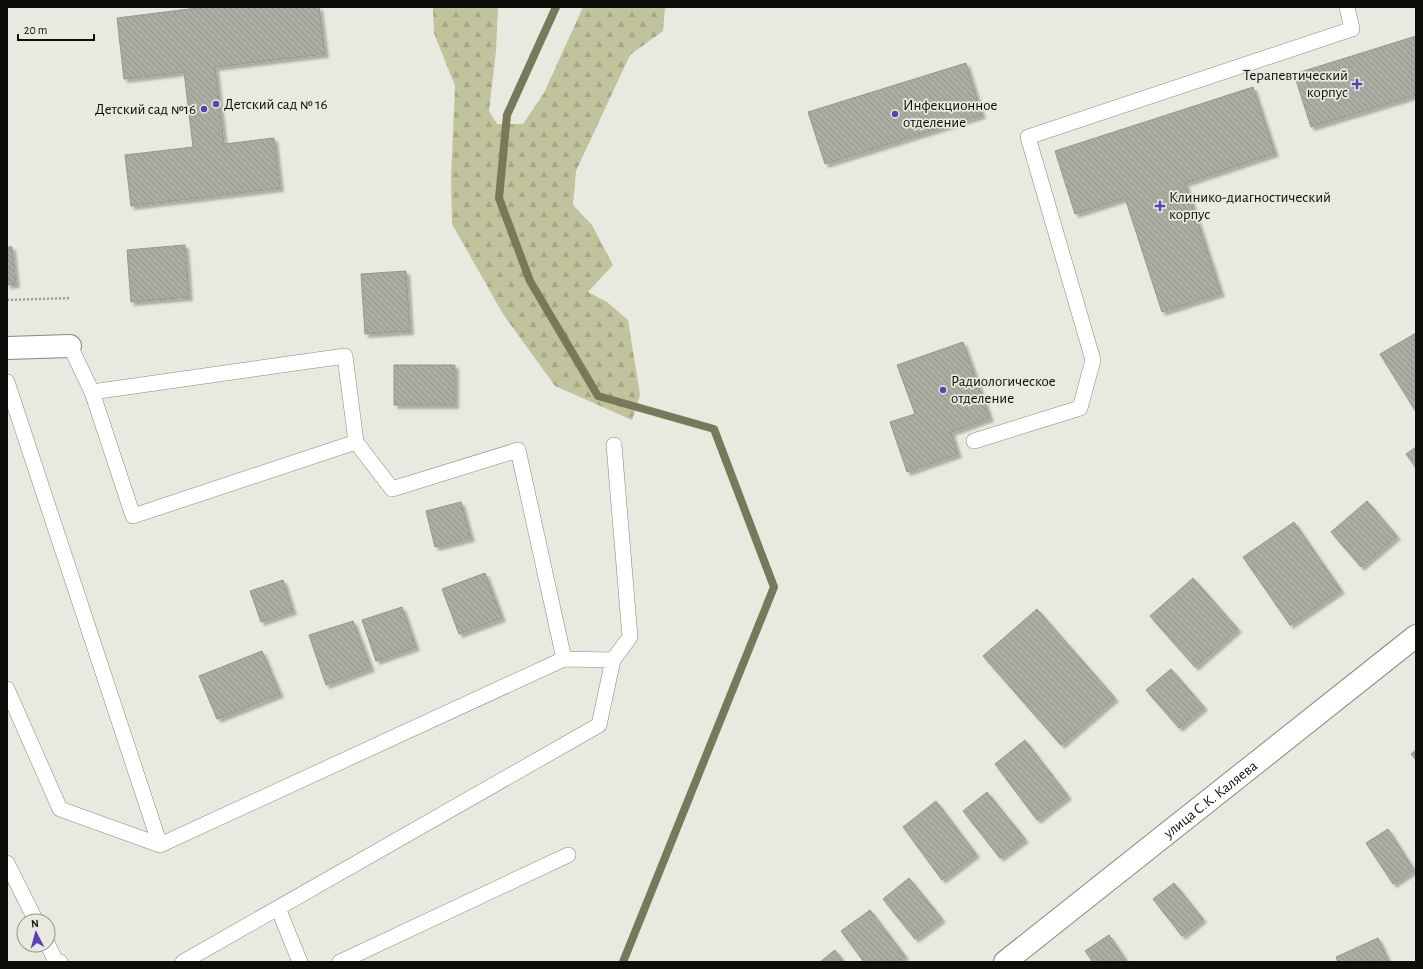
<svg xmlns="http://www.w3.org/2000/svg" width="1423" height="969" viewBox="0 0 1423 969" font-family="'Alegreya Sans',sans-serif">
  <defs>
    <pattern id="forest-firs" width="22" height="20" patternUnits="userSpaceOnUse"><rect width="22" height="20" fill="#c1c39d"/><path d="M5 1l3.5 6h-7zM16 11l3.5 6h-7z" fill="#a5a686"/></pattern>
    <pattern id="building-back-hatch" width="6" height="6" patternUnits="userSpaceOnUse"><rect width="6" height="6" fill="#acada2"/><path d="M-1 5l2 2M0 0l6 6M5-1l2 2" fill="none" stroke="#93948a"/></pattern>
    <filter id="shadow"><feDropShadow dx="3.5" dy="3.5" stdDeviation="1" flood-color="#0004"/></filter>
  </defs>
  <rect width="100%" height="100%" fill="#e9eadf"/>
  <path fill="url(#forest-firs)" d="M433 7H498L496 51 489 111 497 124H523L544 93 583 7H665L663 31 630 55 576 171 573 205 592 225 613 265 588 292 607 302 628 320 640 395 632 420 555 386 503 314 452 224 451 178 455 86 434 33Z"/>
  <g fill="none" stroke-linecap="round" stroke-linejoin="round">
    <path stroke="#787958" stroke-width="8" d="M556 7 507 115 499 198 530 281 598 396 714 429 774 587 623 962"/>
  </g>
  <path fill="url(#building-back-hatch)" stroke="#97978d" filter="url(#shadow)" d="M205 7H319L325 54 215 67 224 144 274 138 280 188 131 206 125 155 193 147 184 72 124 79 117 18Z
    M1416 36V95L1311 127 1294 74Z
    M966 63 982 115 825 164 808 112Z
    M1253 87 1275 153 1185 183 1221 293 1162 312 1125 198 1075 214 1055 151Z
    M185 245 189 297 131 302 127 250Z
    M7 247H12L16 284 7 285Z
    M406 271 410 331 365 334 361 274Z
    M1416 333V412L1380 354Z
    M963 342 990 418 951 432 958 454 907 472 890 422 915 414 897 365Z
    M394 365H455V405H394Z
    M1416 447V468L1406 454Z
    M1367 501 1397 536 1361 567 1331 532Z
    M461 502 471 538 435 547 426 511Z
    M1294 522 1341 590 1290 625 1243 557Z
    M485 573 502 618 459 634 442 589Z
    M1193 578 1238 629 1195 667 1150 616Z
    M283 580 293 611 261 622 250 591Z
    M402 607 416 647 376 661 362 620Z
    M1037 609 1115 698 1061 745 983 656Z
    M353 621 371 668 326 685 309 635Z
    M262 651 280 694 217 719 199 676Z
    M1171 669 1204 707 1179 728 1146 690Z
    M1025 740 1068 796 1037 820 995 764Z
    M1416 750V760L1411 754Z
    M987 792 1025 839 1000 858 963 811Z
    M936 801 976 854 942 880 903 827Z
    M1388 829 1414 870 1393 884 1366 843Z
    M909 878 942 919 915 939 883 899Z
    M1174 883 1203 919 1182 936 1153 899Z
    M870 910 905 956 897 962H864L841 931Z
    M1109 935 1127 962H1093L1085 951Z
    M1378 938 1389 962H1338L1336 957Z
    M835 950 844 962H820Z"/>
  <g fill="none" stroke-linecap="round" stroke-linejoin="round">
    <defs>
      <path id="lane" d="M7 382 160 845
        M92 392 133 516 356 442
        M974 441 1080 408 1093 360 1028 137 1352 29 1347 7
        M564 659 613 660
        M7 689 60 809 160 845 564 659 518 450 392 489 356 442 345 356 92 392 70 346
        M7 863 36 921
        M278 908 300 962
        M48 945 55 960 60 962
        M183 962 599 725 613 660 630 637 614 445
        M340 962 568 855"/>
      <path id="street" d="M7 348 70 346"/>
      <g id="secondary">
        <path id="s1" d="M1005 962 1416 636"/>
      </g>
    </defs>
    <use href="#lane" stroke="#88897e" stroke-width="16"/>
    <use href="#street" stroke="#88897e" stroke-width="24"/>
    <use href="#secondary" stroke="#88897e" stroke-width="24"/>
    <path stroke="#989991" stroke-width="2.5" stroke-dasharray="2 2" stroke-linecap="butt" d="M7 300 71 298"/>
    <use href="#lane" stroke="#fff" stroke-width="15"/>
    <use href="#street" stroke="#fff" stroke-width="22"/>
    <use href="#secondary" stroke="#fff" stroke-width="22"/>
  </g>
  <g fill="#5e3fb8" stroke="#e9eadf" stroke-width="1.5">
    <path d="M1355 78h4v4h4v4h-4v4h-4v-4h-4v-4h4z"/>
    <circle cx="216" cy="104" r="4"/>
    <circle cx="204" cy="109" r="4"/>
    <circle cx="895" cy="114" r="4"/>
    <path d="M1158 200h4v4h4v4h-4v4h-4v-4h-4v-4h4z"/>
    <circle cx="943" cy="390" r="4"/>
  </g>
  <g text-anchor="middle" stroke-width="3.5" stroke-linejoin="round" paint-order="stroke">
    <g font-size="15" fill="#0d0d0a" stroke="#e9eadf" text-anchor="start">
      <text x="1348" y="80" text-anchor="end">Терапевтический<tspan x="1348" dy="17">корпус</tspan></text>
      <text x="224" y="109">Детский сад № 16</text>
      <text x="903" y="110">Инфекционное<tspan x="903" dy="17">отделение</tspan></text>
      <text x="196" y="114" text-anchor="end">Детский сад №16</text>
      <text x="1169" y="202">Клинико-диагностический<tspan x="1169" dy="17">корпус</tspan></text>
      <text x="951" y="386">Радиологическое<tspan x="951" dy="17">отделение</tspan></text>
    </g>
    <g font-size="15" fill="#0d0d0a" stroke="#e9eadf">
      <text dy="5" stroke="none"><textPath href="#s1" startOffset="262">улица С.К. Каляева</textPath></text>
    </g>
  </g>
  <rect width="1423" height="969" fill="none" stroke="#0d0d0a" stroke-width="16"/>
  <g transform="translate(36 933) rotate(354)"><circle r="19" fill="#e9eadf" stroke="#91928a"/>
  <path d="M0-3L7 15L0 10L-7 15Z" fill="#5e3fb8"/>
  <text y="-6" font-size="11" font-weight="bold" text-anchor="middle" fill="#0d0d0a">N</text>
  </g>
  <path d="M18 34v6h76v-6" fill="none" stroke="#0d0d0a" stroke-width="2"/>
  <text x="24" y="34" font-size="12" fill="#0d0d0a" stroke="#e9eadf" stroke-width="3" paint-order="stroke">20 m</text>
</svg>
